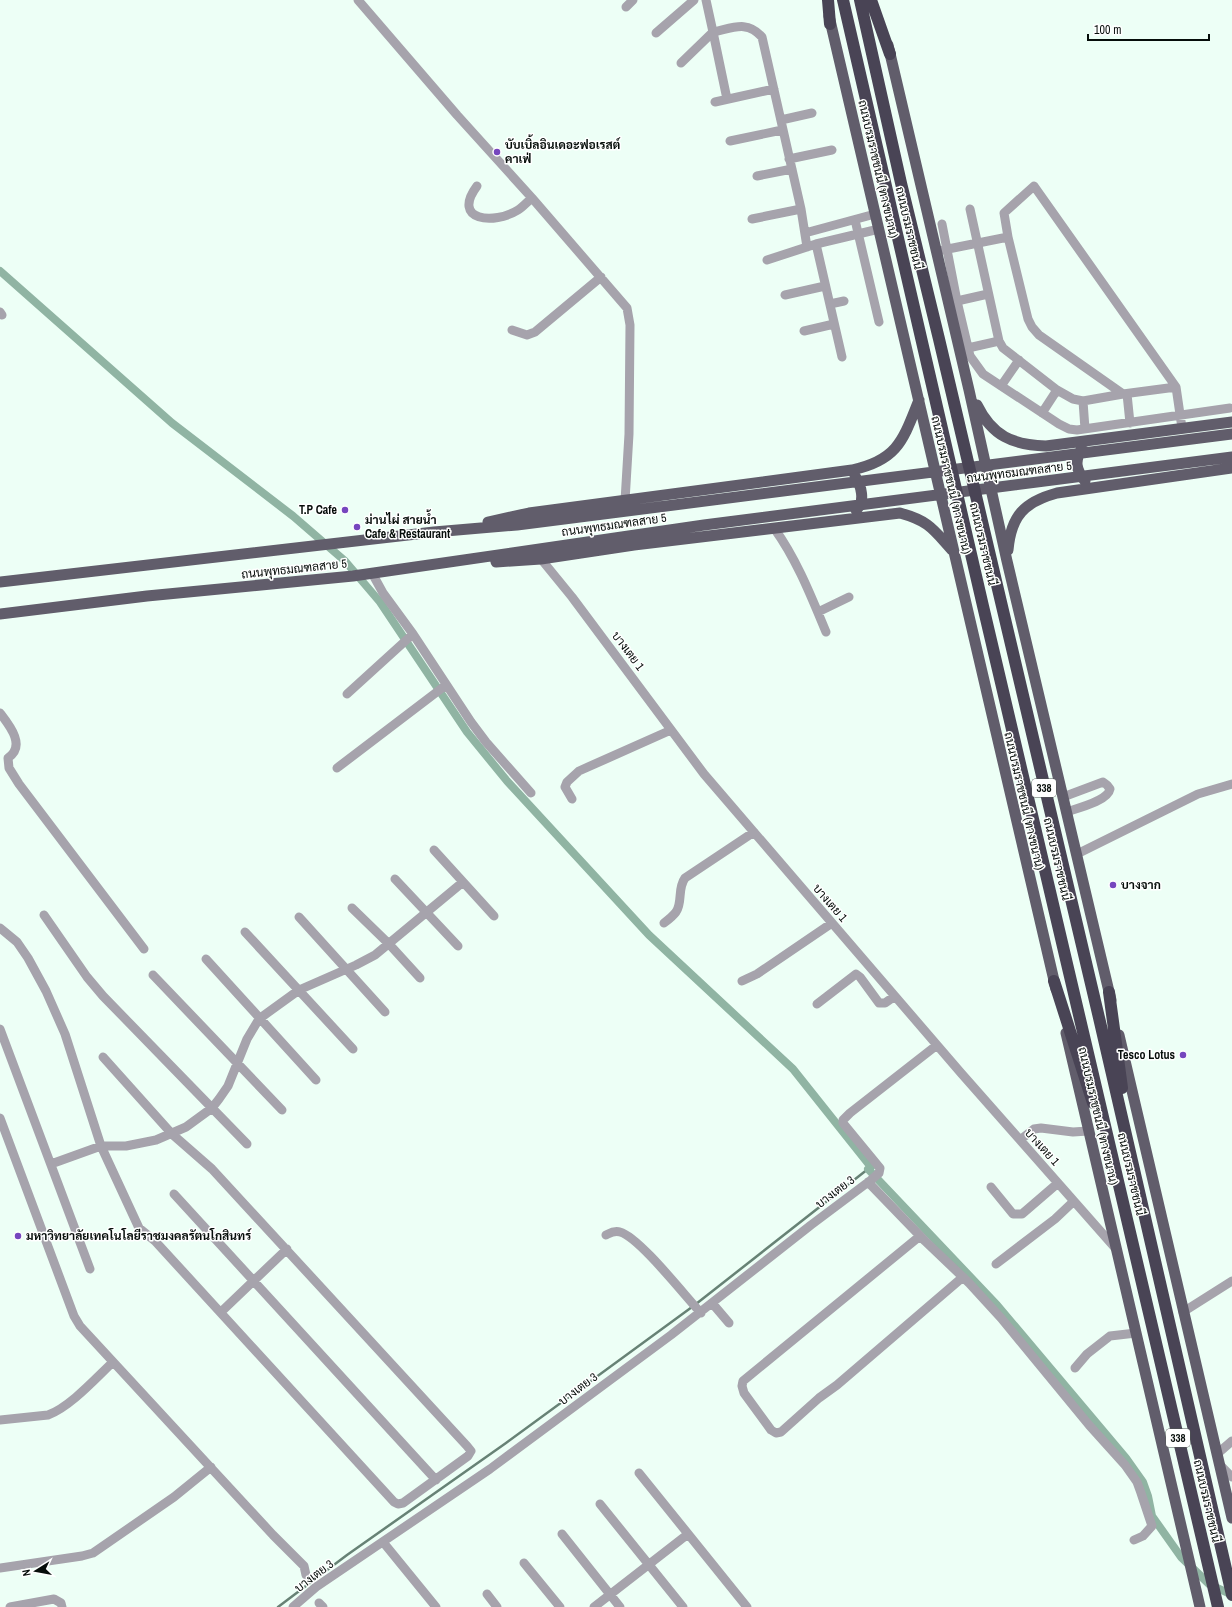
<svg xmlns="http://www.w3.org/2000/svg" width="1232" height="1607" viewBox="0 0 1232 1607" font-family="'Archivo Narrow',Sarabun,sans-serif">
  <rect width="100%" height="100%" fill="#edfff6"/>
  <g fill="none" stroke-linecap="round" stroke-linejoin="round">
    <path stroke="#678275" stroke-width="2.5" d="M696 1304 868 1169
      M278 1607 347 1555 506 1443 692 1307"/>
    <path stroke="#90b4a3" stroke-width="8" d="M0 271 172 423 293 516 345 561 380 602 467 732 507 781 649 935 793 1069 871 1167 868 1169 997 1305 1126 1458 1143 1482 1148 1496 1152 1516 1181 1557 1209 1584 1232 1595"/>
    <path stroke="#a6a3ac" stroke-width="9" d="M358 0 457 115 532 198 627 308 630 325 629 434 625 501
      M706 0 713 32C733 28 747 20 762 37L801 209 807 247
      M626 7 633 0
      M713 32 727 99
      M656 33 694 0
      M681 63 713 32
      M715 102 774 89
      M781 120 812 113
      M730 141 782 130
      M789 159 832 150
      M757 176 792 169
      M477 186C451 221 494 225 518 210 523 207 527 202 532 198
      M970 209 999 341 1003 348 1057 390 1073 399 1083 401 1123 394
      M752 219 801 209
      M855 220 879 322
      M942 224 957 301 970 356 983 374 1059 424 1069 429 1077 430 1230 408
      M805 233 875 214
      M816 244 842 357
      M943 250 1008 237
      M767 260 816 244 879 229
      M785 295 825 286
      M957 301 988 294
      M830 304 844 301
      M0 312 2 315
      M512 330 527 335 535 332 601 277
      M804 331 834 324
      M968 348 999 341
      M1001 386 1019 360
      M1176 387 1123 394 1039 335 1032 327 1028 319 1008 237 1004 213 1034 186 1176 387 1182 428
      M1127 394 1130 423
      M1083 401 1085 429
      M1042 413 1057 390
      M774 528C797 560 811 596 826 632
      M541 559 572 597 704 774 961 1073 1117 1250
      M372 573 383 593 413 634 471 722 486 742 531 793
      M818 612 849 597
      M347 694 413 634
      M0 713C10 726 26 746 8 758L9 768 19 784 144 949
      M337 768 446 685
      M1063 797 1103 782 1107 785 1110 789C1108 801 1078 808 1066 812
      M572 799 565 787 567 782 579 771 671 730
      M434 850 494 916
      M1077 854 1198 794 1232 784
      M395 879 458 946
      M352 908 389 944 420 978
      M44 915 87 977 103 996 247 1144
      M299 917 385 1012
      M664 923C668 920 673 916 676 912 683 902 677 889 685 878L754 832
      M0 928 17 942 28 958 46 991 65 1034 101 1146 139 1228 155 1241 394 1502 398 1504 403 1503 468 1456 471 1451 467 1446 212 1169 172 1134 103 1057
      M245 932 353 1049
      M206 959 316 1080
      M153 975 282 1110
      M742 981 757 974 832 923
      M817 1004 856 974 860 977 879 1003H885L895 996
      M0 1029 90 1269
      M0 1118 74 1316 80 1326 273 1535 304 1566 306 1575
      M1020 1140 1034 1129 1041 1128 1073 1132 1088 1131
      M51 1164 101 1146H126L156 1140 186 1127 212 1108 219 1099 228 1086 247 1039 259 1019 299 990 356 965 375 955 463 882
      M868 1182 925 1241 969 1283 1001 1318 1089 1425 1125 1465 1137 1482 1141 1493 1152 1526 1143 1536 1134 1540
      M991 1187 1013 1214H1022L1058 1183
      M174 1194 436 1480
      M606 1235C610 1233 614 1230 620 1232 639 1237 685 1296 701 1313
      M920 1236 743 1381 742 1386 744 1393 771 1430 776 1433 781 1432 819 1398 837 1385 963 1277
      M996 1264 1055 1219 1074 1201
      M712 1303 729 1323
      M221 1312 287 1249
      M1183 1312 1232 1281
      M1075 1368 1087 1354 1110 1336 1136 1333
      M0 1420 48 1415C70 1407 96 1378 113 1362
      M1217 1454 1232 1441
      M1220 1465 1232 1477
      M639 1473 747 1607
      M600 1504 683 1607
      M562 1534 620 1607
      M383 1542 436 1607
      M524 1563 560 1607
      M0 1568 82 1556 93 1553 174 1497 211 1467
      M487 1594 497 1607
      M319 1603 323 1607
      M10 1607 54 1599 61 1603 62 1607
      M293 1607 316 1587 490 1469 671 1335 811 1225 871 1180 879 1173 880 1168 843 1123V1120L850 1113 937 1045
      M594 1607 688 1534"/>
    <path stroke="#615d6b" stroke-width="11" d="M829 16 1056 989
      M888 45 969 390 1007 561 1111 1000
      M977 405C992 436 1013 445 1046 446L1232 422
      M1082 448C1074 461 1076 470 1085 481
      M855 476C861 485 866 502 856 510
      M488 522 529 513 852 470C898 460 903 440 919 400
      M1008 550C1011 516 1024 502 1057 493L1232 468
      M496 562 541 559 634 545 900 513C929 521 933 529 952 550
      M0 582 434 532 517 525 1232 434
      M0 614 147 596 353 576 704 525 1232 457
      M1066 1033 1200 1607
      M1119 1035 1232 1518"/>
    <path stroke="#494455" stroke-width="12" d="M828 0 830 24
      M843 0 983 606 1218 1607
      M860 0 901 183 939 339 1100 1022 1232 1595
      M871 0 890 54
      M1054 981 1093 1103
      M1109 992 1122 1088"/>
  </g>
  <g fill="#7646be" stroke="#fff" stroke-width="1.5">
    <circle cx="497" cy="152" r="4"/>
    <circle cx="345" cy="510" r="4"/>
    <circle cx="357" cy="527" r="4"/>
    <circle cx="1113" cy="885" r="4"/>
    <circle cx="1183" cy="1055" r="4"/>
    <circle cx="18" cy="1236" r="4"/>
  </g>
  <g text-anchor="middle" stroke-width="3" stroke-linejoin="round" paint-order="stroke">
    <g fill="#fff" stroke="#515654" stroke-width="1">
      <rect x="1032" y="779" width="24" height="18" rx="3"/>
      <rect x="1166" y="1429" width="24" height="18" rx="3"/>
    </g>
    <g font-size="11" font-weight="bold" fill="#060d0a">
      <text x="1044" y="792">338</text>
      <text x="1178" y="1442">338</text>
    </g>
    <g font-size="12" font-weight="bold" fill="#060d0a" stroke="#fff" text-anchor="start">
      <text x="505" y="149">บับเบิ้ลอินเดอะฟอเรสต์<tspan x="505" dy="14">คาเฟ่</tspan></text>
      <text x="337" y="514" text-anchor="end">T.P Cafe</text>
      <text x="365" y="524">ม่านไผ่ สายน้ำ<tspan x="365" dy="14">Cafe &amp; Restaurant</tspan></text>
      <text x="1121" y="889">บางจาก</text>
      <text x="1175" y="1059" text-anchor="end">Tesco Lotus</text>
      <text x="26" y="1240">มหาวิทยาลัยเทคโนโลยีราชมงคลรัตนโกสินทร์</text>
    </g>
    <g font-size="12" fill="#060d0a" stroke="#fff">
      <text transform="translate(878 169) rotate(77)" y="4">ถนนบรมราชชนนี (ทางขนาน)</text>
      <text transform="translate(909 228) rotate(77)" y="4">ถนนบรมราชชนนี</text>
      <text transform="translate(1019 472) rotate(-7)" y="4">ถนนพุทธมณฑลสาย 5</text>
      <text transform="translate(951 485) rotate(77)" y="4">ถนนบรมราชชนนี (ทางขนาน)</text>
      <text transform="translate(614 525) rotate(-8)" y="4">ถนนพุทธมณฑลสาย 5</text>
      <text transform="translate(983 544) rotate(77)" y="4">ถนนบรมราชชนนี</text>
      <text transform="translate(294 569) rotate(-6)" y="4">ถนนพุทธมณฑลสาย 5</text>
      <text transform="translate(628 651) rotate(53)" y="4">บางเตย 1</text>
      <text transform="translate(1024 801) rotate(77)" y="4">ถนนบรมราชชนนี (ทางขนาน)</text>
      <text transform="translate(1057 859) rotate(77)" y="4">ถนนบรมราชชนนี</text>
      <text transform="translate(830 903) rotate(49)" y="4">บางเตย 1</text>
      <text transform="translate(1098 1116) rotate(77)" y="4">ถนนบรมราชชนนี (ทางขนาน)</text>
      <text transform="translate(1042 1147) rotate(48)" y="4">บางเตย 1</text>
      <text transform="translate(1131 1174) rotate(77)" y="4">ถนนบรมราชชนนี</text>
      <text transform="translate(835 1192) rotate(-37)" y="4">บางเตย 3</text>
      <text transform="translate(578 1389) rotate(-37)" y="4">บางเตย 3</text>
      <text transform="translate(1207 1501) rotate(77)" y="4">ถนนบรมราชชนนี</text>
      <text transform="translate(314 1576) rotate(-37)" y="4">บางเตย 3</text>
    </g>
  </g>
  <g transform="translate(36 1571) rotate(259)" stroke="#ffffff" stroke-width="3" paint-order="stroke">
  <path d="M0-3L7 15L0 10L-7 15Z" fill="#060d0a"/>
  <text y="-6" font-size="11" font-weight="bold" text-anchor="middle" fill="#060d0a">N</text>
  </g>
  <path d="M1088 34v6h121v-6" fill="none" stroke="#060d0a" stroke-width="2"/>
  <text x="1094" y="34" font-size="12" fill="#060d0a" stroke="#ffffff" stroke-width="3" paint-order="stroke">100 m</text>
</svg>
